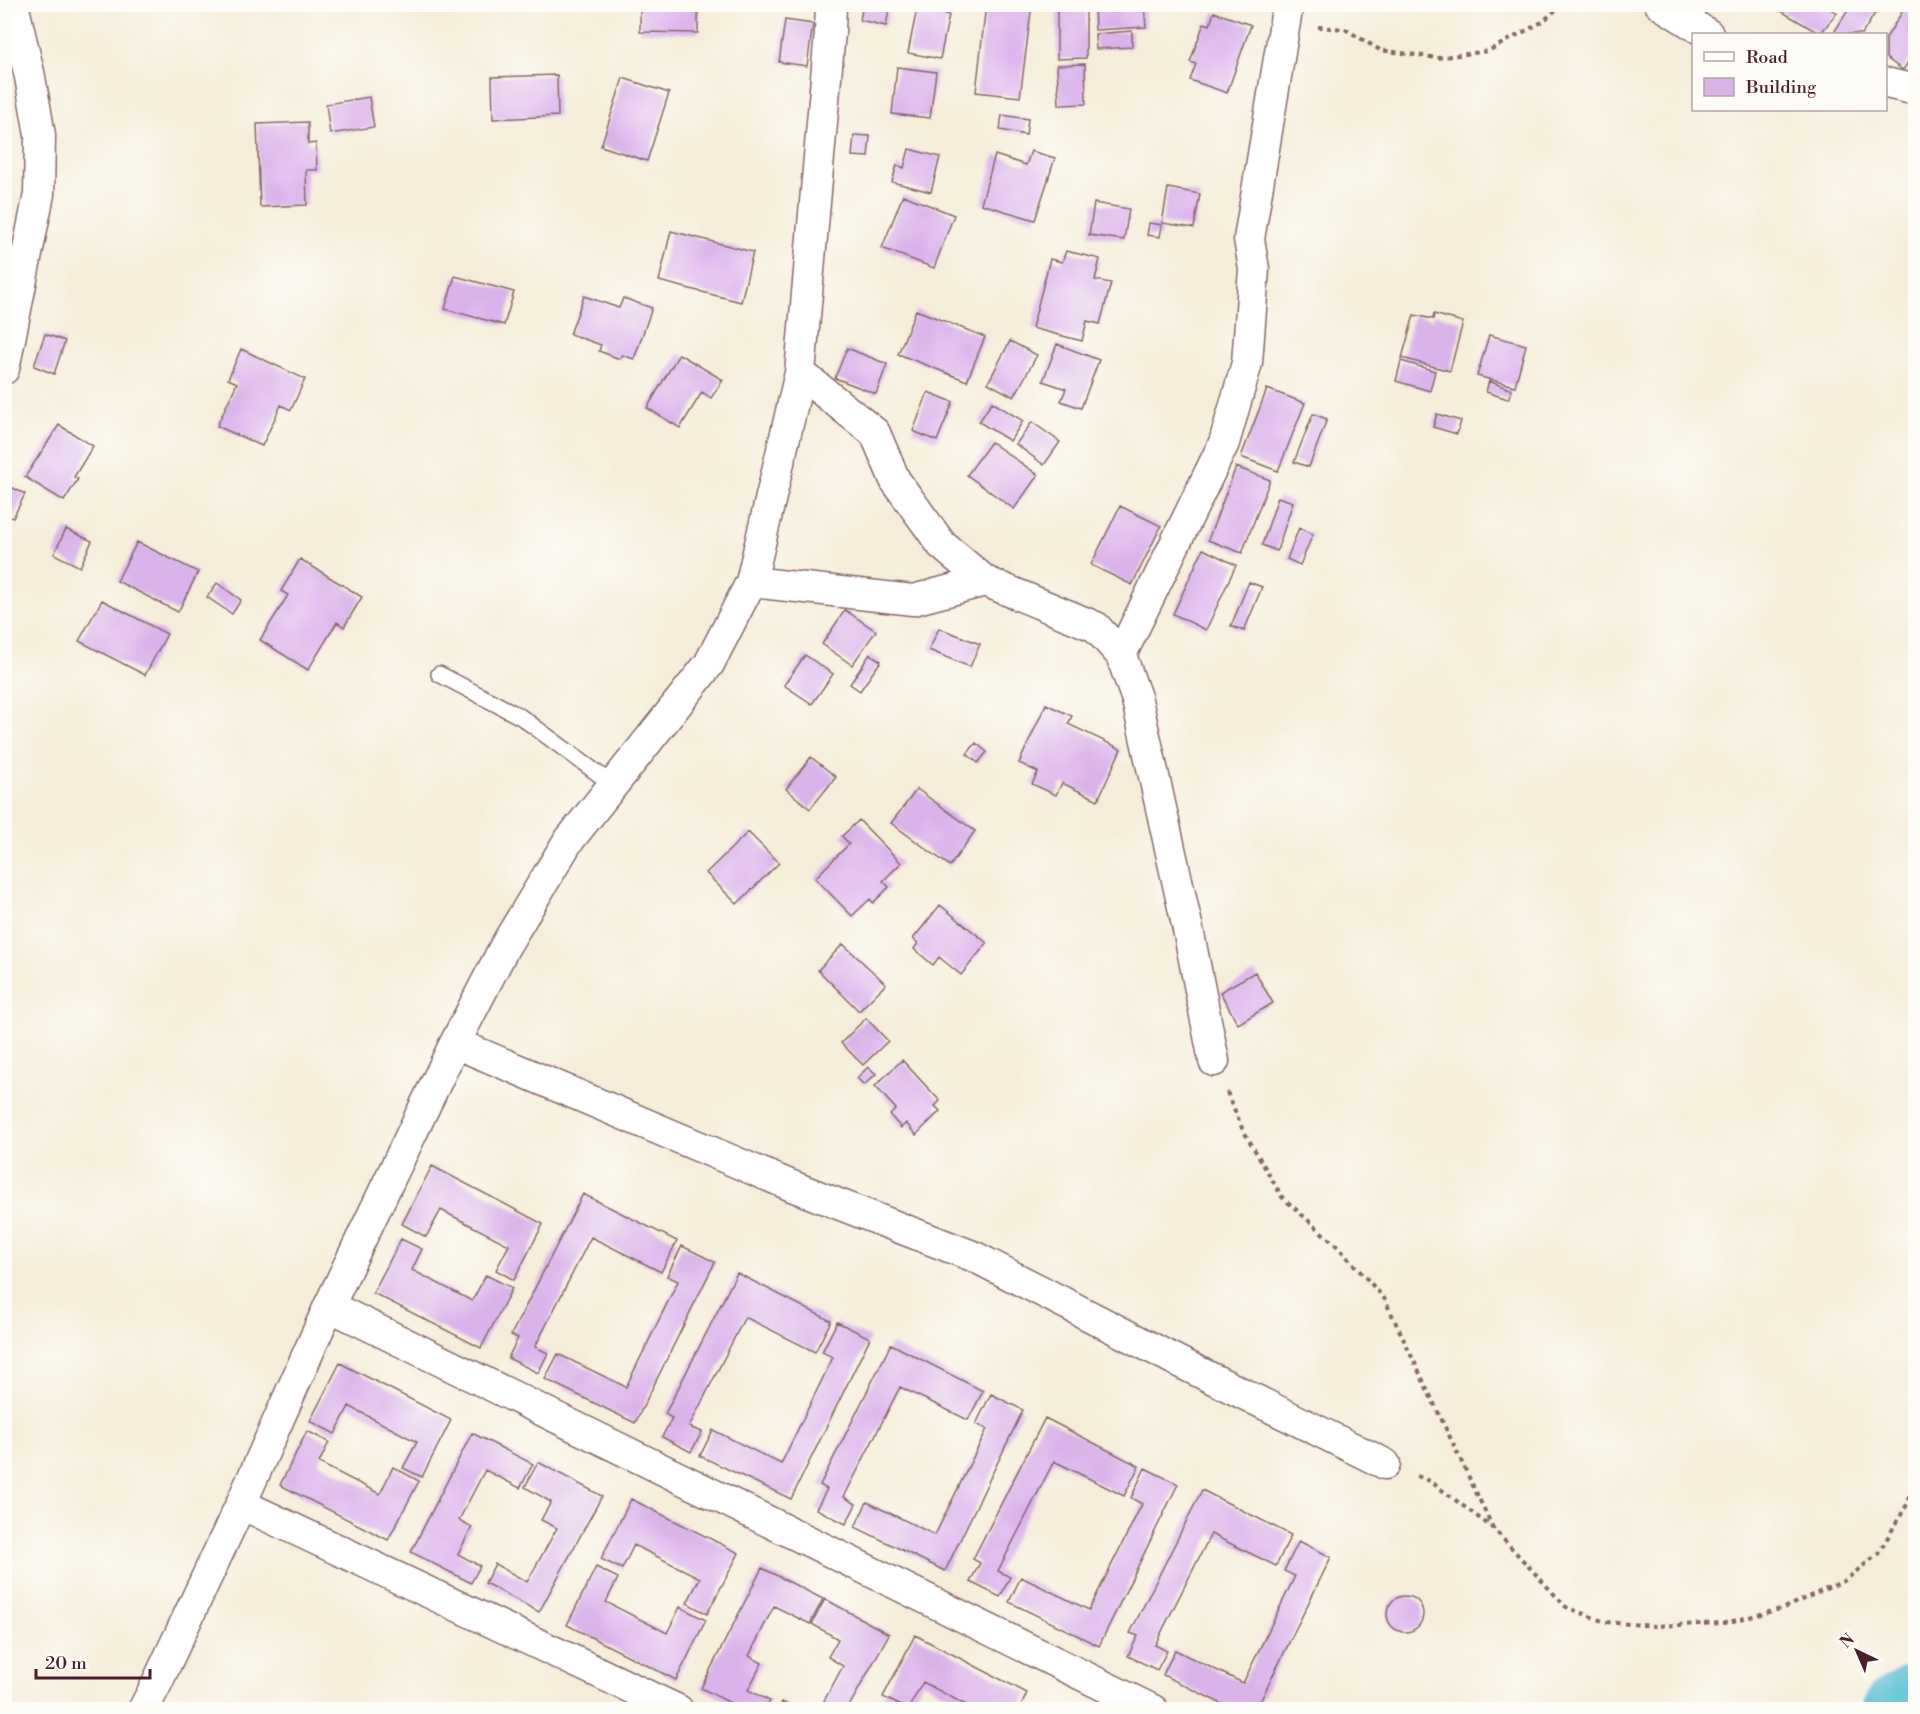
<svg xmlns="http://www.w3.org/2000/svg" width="1920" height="1714" viewBox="0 0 1920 1714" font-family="'Libre Bodoni',serif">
  <rect width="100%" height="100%" fill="#fdfcf7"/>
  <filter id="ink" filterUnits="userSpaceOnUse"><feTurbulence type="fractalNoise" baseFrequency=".0167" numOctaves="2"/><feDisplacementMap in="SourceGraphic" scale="12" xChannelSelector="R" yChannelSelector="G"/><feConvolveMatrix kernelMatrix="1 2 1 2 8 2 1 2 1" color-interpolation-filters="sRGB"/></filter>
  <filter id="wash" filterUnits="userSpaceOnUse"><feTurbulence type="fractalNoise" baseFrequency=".008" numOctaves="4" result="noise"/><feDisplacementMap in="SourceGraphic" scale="24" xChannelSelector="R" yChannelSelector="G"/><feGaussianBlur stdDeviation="1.35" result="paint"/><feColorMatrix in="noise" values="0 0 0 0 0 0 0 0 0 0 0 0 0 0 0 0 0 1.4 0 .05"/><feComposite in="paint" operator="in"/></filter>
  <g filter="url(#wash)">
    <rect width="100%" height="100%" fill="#f5edd9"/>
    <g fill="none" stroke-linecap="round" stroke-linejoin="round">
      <path stroke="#57bed5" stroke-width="69" d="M1896 1710 1916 1698"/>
    </g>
    <g id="blocks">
      <path fill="#dbb3eb" d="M640 4H698V33L640 32Z
        M863 4H890L886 26 860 20Z
        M986 4H1032L1020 97 976 92Z
        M1057 4H1086V58L1057 59Z
        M1094 4H1144L1146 27 1095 30Z
        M1769 4H1823L1837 13 1820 34Z
        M1852 4H1881L1862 34H1833Z
        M1907 4H1916V50L1903 70 1886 58V38Z
        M917 8 949 15 940 59 908 53Z
        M1214 12 1251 25 1227 93 1190 80 1196 64 1190 62 1204 23 1210 25Z
        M785 20 813 24 807 66 779 62Z
        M1132 31V47L1096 49 1095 34Z
        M1085 64 1086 104 1059 105 1057 65Z
        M897 67 936 72 930 118 892 114Z
        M557 75 558 116 493 119 492 77Z
        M623 78 669 93 647 161 601 146Z
        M369 97 374 127 330 134 326 104Z
        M1002 115 1028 119 1026 135 1000 130Z
        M308 122V144L316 143 317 170H306L307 205 260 207 257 124Z
        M854 135 870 136 868 157 852 156Z
        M909 149 940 157 931 192 892 182 897 165 904 168Z
        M1031 151 1055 158 1035 220 981 204 995 155 1026 165Z
        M1168 188 1200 194 1194 228 1162 223Z
        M903 195 954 215 934 268 882 248Z
        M1094 203 1129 209 1124 240 1089 235Z
        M1149 223 1162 225 1160 237 1147 235Z
        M671 231 753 252 741 302 659 281Z
        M1066 251 1100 259 1095 280 1111 283 1100 324 1087 321 1082 341 1032 328 1050 259 1062 262Z
        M455 276 514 292 504 325 445 309Z
        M584 296 619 308 623 298 652 308 634 359 622 355 620 359 599 351 601 345 570 334Z
        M916 310 985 337 967 381 898 354Z
        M1434 314 1463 322 1450 371 1402 358 1414 315 1433 319Z
        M45 334 65 341 54 374 34 366Z
        M1489 335 1526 345 1515 386 1477 376Z
        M1010 341 1037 355 1014 397 988 383Z
        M1057 344 1099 360 1081 408 1061 401 1066 389 1043 381Z
        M847 348 887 364 876 394 835 378Z
        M241 349 305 379 291 410 281 405 262 446 217 426 237 383 228 379Z
        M679 354 723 380 711 398 702 392 680 428 647 408Z
        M1401 361 1435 371 1430 391 1396 381Z
        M1489 381 1512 390 1508 399 1486 392Z
        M1267 389 1305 403 1278 471 1241 457Z
        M928 392 953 402 937 441 913 431Z
        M992 402 1023 421 1010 441 979 422Z
        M1313 414 1327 419 1309 467 1294 462Z
        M1437 414 1461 421 1457 434 1433 427Z
        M1032 422 1060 442 1044 465 1016 444Z
        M59 425 93 446 74 477 78 479 64 501 25 477Z
        M991 442 1038 475 1014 509 967 475Z
        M1236 467 1270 480 1242 553 1208 540Z
        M9 486 25 494 13 518 4 514V495Z
        M1278 497 1293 502 1277 551 1262 545Z
        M1120 506 1161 526 1132 585 1091 565Z
        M1299 528 1313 534 1300 565 1287 559Z
        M66 529 92 541 80 567 54 554Z
        M137 542 198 572 178 612 117 581Z
        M1203 549 1236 565 1206 630 1173 614Z
        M300 559 362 597 344 627 337 622 308 670 260 640 288 595 281 591Z
        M1249 582 1262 587 1244 631 1231 626Z
        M217 583 241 600 232 614 207 597Z
        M102 600 167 634 145 675 79 641Z
        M845 610 876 631 852 665 822 644Z
        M939 628 980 644 970 667 929 650Z
        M870 654 881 661 860 691 850 684Z
        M805 655 833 674 812 704 784 685Z
        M1046 704 1072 716 1068 724 1121 749 1098 800 1062 783 1056 795 1032 784 1038 772 1019 763Z
        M976 743 987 752 978 763 967 754Z
        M811 757 836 777 810 809 786 789Z
        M917 789 975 831 950 866 891 823Z
        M859 820 901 863 883 881 889 887 873 903 870 899 852 916 815 878 849 844 842 836Z
        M748 832 779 863 737 904 706 873Z
        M940 905 987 943 961 975 939 957 933 965 914 949 918 943 913 939Z
        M843 944 886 984 859 1011 818 970Z
        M1255 972 1273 1003 1238 1024 1220 992Z
        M866 1018 888 1041 863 1065 841 1043Z
        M902 1060 940 1101 935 1106 940 1111 916 1135 906 1123 901 1128 890 1115 896 1109 875 1086Z
        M868 1067 876 1074 864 1085 857 1078Z
        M432 1166 543 1224 514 1280 496 1270 509 1245 441 1210 426 1237 402 1224Z
        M583 1194 677 1241 661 1272 591 1237 535 1347 548 1353 538 1373 508 1358 518 1338 511 1335Z
        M401 1239 422 1249 412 1270 472 1301 486 1275 512 1288 481 1348 373 1293Z
        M682 1246 715 1262 635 1423 545 1379 558 1354 626 1387 678 1281 667 1276Z
        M737 1273 831 1321 815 1352 745 1317 689 1427 702 1432 691 1452 662 1437 672 1418 665 1414Z
        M837 1322 870 1338 791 1499 700 1456 713 1430 781 1464 833 1357 822 1352Z
        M891 1344 983 1391 968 1420 900 1387 844 1497 856 1504 846 1524 816 1509 827 1489 820 1485Z
        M340 1363 451 1420 422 1477 403 1468 417 1442 349 1406 335 1434 310 1421Z
        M991 1394 1023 1410 945 1571 855 1527 867 1502 935 1535 987 1429 976 1424Z
        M1045 1418 1139 1466 1124 1496 1054 1461 998 1571 1010 1577 1000 1597 970 1582 980 1563 973 1559Z
        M307 1431 329 1442 319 1463 380 1494 393 1467 419 1481 388 1540 280 1485Z
        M472 1433 533 1464 520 1488 485 1470 459 1520 472 1527 458 1554 480 1566 471 1583 411 1552Z
        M538 1462 602 1496 539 1612 485 1583 495 1564 527 1582 557 1528 541 1520 551 1502 525 1487Z
        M1145 1468 1178 1484 1099 1646 1009 1602 1021 1577 1089 1610 1142 1504 1131 1498Z
        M1202 1490 1291 1535 1276 1566 1211 1534 1155 1645 1167 1651 1157 1670 1128 1656 1138 1636 1130 1633Z
        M631 1499 739 1553 707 1614 687 1603 700 1578 634 1545 622 1569 601 1559Z
        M1299 1541 1331 1557 1256 1710H1234L1163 1675 1175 1650 1243 1683 1295 1576 1284 1571Z
        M596 1567 618 1578 606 1602 667 1633 680 1607 706 1620 676 1680 567 1625Z
        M762 1568 823 1599 810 1624 774 1606 749 1656 762 1663 748 1690 770 1701 765 1710H744L701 1688Z
        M1387 1614a18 18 0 1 1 36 0a18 18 0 1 1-36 0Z
        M825 1599 889 1634 847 1710H819L843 1666 828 1657 838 1639 812 1624Z
        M915 1635 1027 1693 1019 1710H975L923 1682 908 1709 883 1697Z
        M782 1702 796 1710H778Z"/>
    </g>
  </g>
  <g filter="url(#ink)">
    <use href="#blocks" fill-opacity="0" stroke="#866768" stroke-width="1.5"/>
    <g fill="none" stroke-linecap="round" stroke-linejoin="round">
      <defs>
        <path id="lane" d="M439 674 521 717 612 784"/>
        <path id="street" d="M1660 4 1708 34
          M1886 83 1916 90
          M4 369 39 194 40 135 30 77 13 4
          M800 373 875 433 895 480 942 545 985 581 1096 627 1121 655 1137 700 1189 934 1214 1061
          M751 582 913 600 985 581
          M1121 655 1224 443 1247 363 1254 269 1249 239 1288 4
          M455 1043 792 1186 975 1257 1179 1362 1385 1464
          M329 1306 1153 1710
          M241 1504 678 1710
          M143 1710 156 1685 241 1504 329 1306 455 1043 505 946 567 843 709 664 751 582 800 373 830 32 831 4"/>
      </defs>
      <use href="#lane" stroke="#866768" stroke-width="18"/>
      <use href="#street" stroke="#866768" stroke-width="33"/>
      <path stroke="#866768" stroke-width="4" stroke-dasharray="4.5 4.5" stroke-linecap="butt" d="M1318 27 1345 29 1380 50 1437 58 1488 51 1542 22 1563 4
        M1227 1092 1242 1128 1282 1197 1339 1248 1384 1298 1493 1528
        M1417 1476 1430 1481 1494 1529 1566 1607 1605 1622 1655 1626 1725 1623 1781 1609 1844 1581 1878 1554 1908 1503 1916 1479"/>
      <use href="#lane" stroke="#fff" stroke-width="15"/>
      <use href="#street" stroke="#fff" stroke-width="30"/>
    </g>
  </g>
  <rect width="1920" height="1714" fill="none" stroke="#fdfcf7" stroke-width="24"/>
  <rect x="1692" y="33" width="195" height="78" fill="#fdfcf7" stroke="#b5a4a5" stroke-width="1.5"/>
  <rect x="1704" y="52" width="30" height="9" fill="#ffffff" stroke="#b5a4a5" stroke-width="1.5"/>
  <text x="1746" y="63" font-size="18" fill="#4a1f2b">Road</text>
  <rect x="1704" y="78" width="30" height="18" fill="#dbb3eb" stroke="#b5a4a5" stroke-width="1.5"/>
  <text x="1746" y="93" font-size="18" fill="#4a1f2b">Building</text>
  <g transform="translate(1857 1651) rotate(316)" stroke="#fdfcf7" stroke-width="4.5" paint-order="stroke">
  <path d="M0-4.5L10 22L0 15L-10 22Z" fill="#4a1f2b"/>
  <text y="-9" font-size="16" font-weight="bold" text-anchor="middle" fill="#4a1f2b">N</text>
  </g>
  <path d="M36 1669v9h114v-9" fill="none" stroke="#4a1f2b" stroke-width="3"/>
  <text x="45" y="1669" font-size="18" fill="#4a1f2b" stroke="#fdfcf7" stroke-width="4.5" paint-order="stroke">20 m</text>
</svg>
